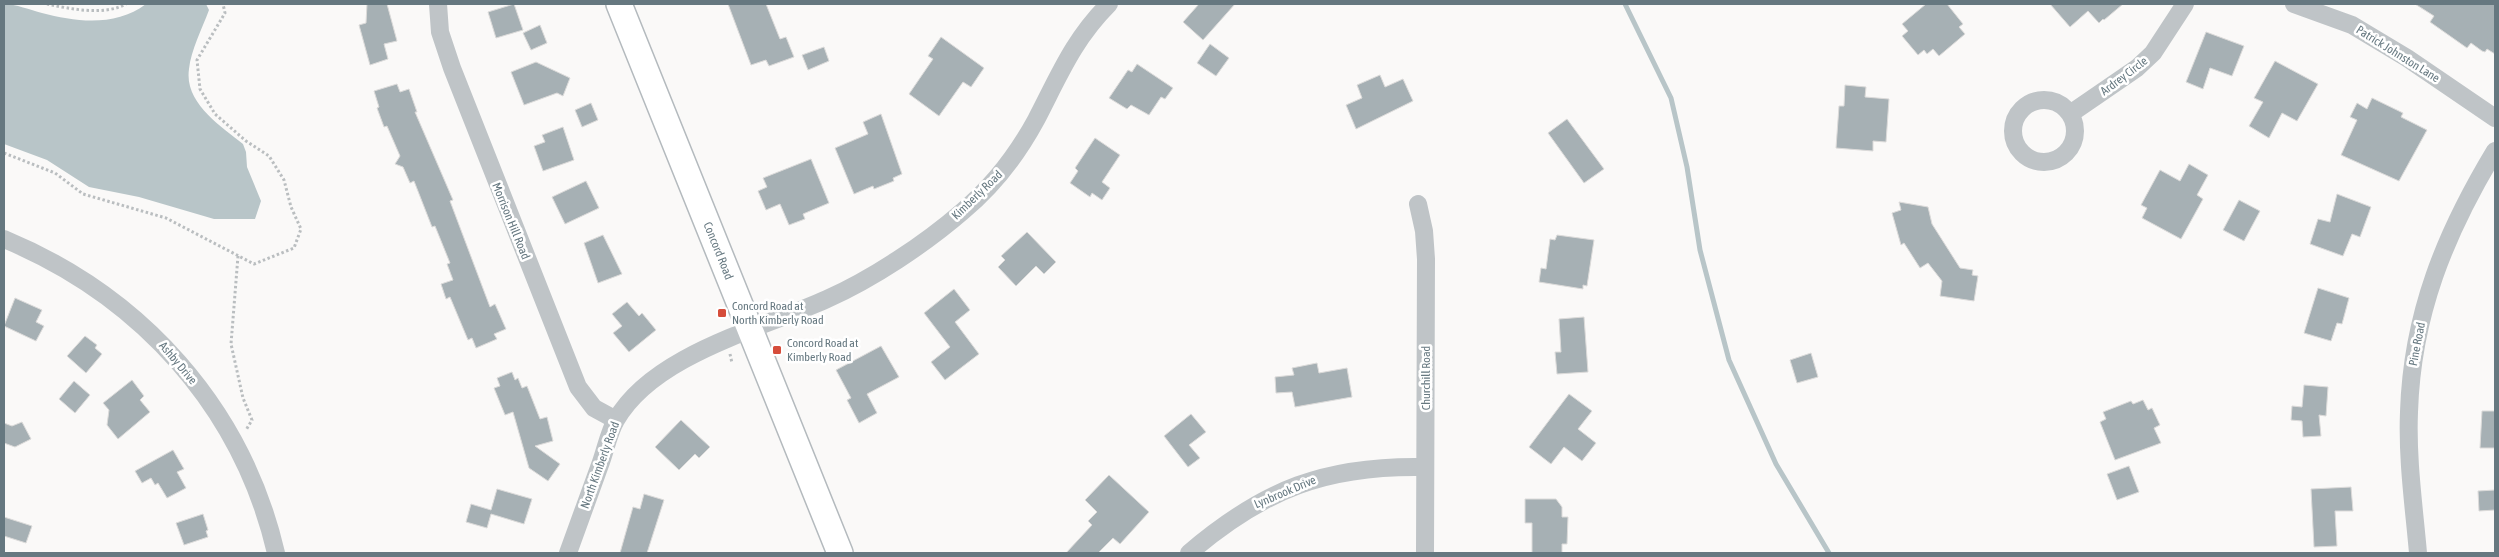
<svg xmlns="http://www.w3.org/2000/svg" width="2499" height="557" viewBox="0 0 2499 557" font-family="'Asap Condensed',sans-serif">
  <rect width="100%" height="100%" fill="#faf9f8"/>
  <path fill="#b8c5c8" d="M4 4C16 4 30 10 42 13 76 22 116 27 146 4H206L209 10C202 29 191 50 189 69 184 103 221 126 243 144L246 152 247 167 261 201 255 219H214L139 197 89 187 47 160 4 144Z"/>
  <g fill="none" stroke-linecap="round" stroke-linejoin="round">
    <path stroke="#b8c5c8" stroke-width="5" d="M1625 4 1671 98 1687 167 1700 250 1729 360 1776 464 1829 553"/>
  </g>
  <path fill="#a6b0b4" stroke="#dcdbda" d="M367 4H387L397 41 384 44 388 59 370 65 359 25 366 23Z
    M514 4 523 30 496 38 488 12Z
    M728 4H766L780 39 786 37 794 57 769 66 766 60 751 65Z
    M1199 4H1235L1203 40 1183 22Z
    M1926 4H1947L1963 24 1959 27 1965 34 1939 56 1933 49 1927 54 1924 50 1918 55 1902 36 1908 31 1902 24Z
    M2050 4H2123L2104 20 2103 19 2099 23 2088 11 2070 27Z
    M2415 4H2495V54L2487 49 2485 52 2482 51 2471 43 2467 48 2430 22 2434 16Z
    M540 25 547 43 531 50 523 33Z
    M2206 32 2244 46 2232 76 2210 68 2203 89 2186 82Z
    M941 37 984 68 971 87 963 82 939 116 909 94 933 59 928 56Z
    M1210 44 1229 58 1216 76 1197 63Z
    M824 47 829 61 808 70 802 55Z
    M2275 61 2318 84 2297 121 2282 113 2269 138 2249 126 2263 102 2254 98Z
    M536 62 570 78 563 96 557 93 524 105 511 72Z
    M1137 64 1173 88 1165 99 1161 97 1149 115 1131 105 1127 109 1109 98 1128 70 1132 72Z
    M1380 75 1385 87 1403 79 1413 101 1356 129 1346 105 1362 98 1357 85Z
    M397 84 400 92 409 89 417 112H415L453 200 450 201 490 307 495 304 506 329 494 334 497 339 476 348 472 338 468 340 450 297 446 299 441 284 453 280 447 264 450 263 435 226 432 227 414 181 410 183 403 167 395 164 400 156 387 126 384 127 377 108 379 107 374 91Z
    M1845 85 1866 87 1865 97 1889 99 1886 142 1873 141V151L1836 148 1839 106H1844Z
    M2372 98 2403 113 2401 117 2427 130 2399 181 2341 155 2357 120 2350 117 2357 103 2367 109Z
    M591 103 598 120 582 127 575 110Z
    M881 114 902 174 893 178 894 181 874 189 873 186 854 194 835 148 868 134 863 122Z
    M1567 119 1604 169 1584 183 1548 133Z
    M563 127 574 160 543 171 534 146 545 142 542 135Z
    M1095 138 1120 155 1102 182 1110 188 1102 200 1092 193 1090 197 1070 183 1078 171 1075 168Z
    M811 159 829 203 803 214 805 219 789 225 780 204 766 210 758 191 767 187 763 178Z
    M2189 164 2208 175 2197 195 2203 199 2181 239 2142 218 2147 208 2141 205 2160 170 2180 181Z
    M586 181 599 208 565 224 552 197Z
    M2337 194 2371 207 2360 237 2352 234 2343 256 2310 244 2318 219 2330 222Z
    M2239 200 2260 211 2244 241 2223 230Z
    M1899 202 1928 207 1932 224 1960 268 1973 270 1972 275 1978 276 1974 301 1940 296 1942 281 1928 263 1920 268 1904 243 1901 245 1892 213 1901 210Z
    M1027 232 1056 262 1044 274 1036 266 1016 286 998 267 1005 260 1001 256Z
    M603 235 622 274 598 283 584 243Z
    M1557 235 1594 240 1587 286 1583 285V289L1539 282 1541 268 1546 269 1550 239 1555 240Z
    M2318 288 2349 298 2342 324 2337 323 2331 341 2304 333Z
    M954 289 970 310 955 322 979 354 945 380 931 362 950 347 924 313Z
    M15 298 42 310 36 322 44 326 36 341 4 326Z
    M627 302 639 316 642 313 656 330 629 352 613 333 622 326 612 314Z
    M1584 317 1588 372 1557 374 1555 352H1561L1559 319Z
    M85 336 97 345 95 348 102 354 86 373 67 356Z
    M881 346 899 377 867 394 877 413 859 423 847 400 851 398 836 370Z
    M1811 353 1818 377 1797 383 1790 360Z
    M1317 363 1319 373 1347 368 1352 397 1295 407 1292 392 1276 393 1275 377 1294 375 1292 368Z
    M512 372 515 380 518 378 522 388 527 386 540 419 547 417 553 441 535 446 560 464 548 481 529 468 513 412 505 415 494 388 500 386 497 378Z
    M132 380 144 396 140 400 150 412 118 439 107 425 109 410 103 403Z
    M74 381 90 395 75 413 59 399Z
    M2304 385 2328 387 2326 416 2319 415 2321 436 2303 437 2302 421 2291 420 2292 406 2302 407Z
    M1569 394 1592 411 1578 429 1596 443 1582 461 1564 447 1551 464 1529 447Z
    M2143 400 2148 410 2152 408 2160 425 2154 428 2161 443 2115 460 2100 422 2106 419 2103 412 2131 401 2133 404Z
    M2482 411H2495V448H2480Z
    M1191 414 1206 432 1189 445 1200 458 1188 467 1164 436Z
    M681 420 710 447 699 458 695 454 679 470 655 447Z
    M22 422 31 439 15 447 4 443V423L12 426Z
    M173 450 184 469 177 472 186 488 167 498 158 483 155 485 151 478 142 483 135 471Z
    M2129 466 2139 492 2117 500 2107 474Z
    M1109 475 1149 512 1120 544 1113 538 1098 553H1066L1092 525 1088 521 1097 512 1085 500Z
    M2351 487 2353 511H2335L2337 546 2314 547 2311 489Z
    M497 489 532 499 524 524 491 514 487 528 466 522 471 504 491 510Z
    M2495 490V510L2479 511 2478 491Z
    M644 494 664 500 647 553H620L633 507 640 509Z
    M1525 499H1556L1562 507V517H1568L1567 544H1562V553H1532V523H1525Z
    M203 514 208 530 206 531 208 537 184 545 176 523Z
    M4 517 32 526 26 543 4 536Z"/>
  <g fill="none" stroke-linecap="round" stroke-linejoin="round">
    <defs>
      <g id="secondary">
        <path id="s1" d="M619 4 840 553"/>
      </g>
    </defs>
    <use href="#secondary" stroke="#b4babe" stroke-width="28"/>
    <path stroke="#babec0" stroke-width="3" stroke-dasharray="2.5 2.5" stroke-linecap="butt" d="M47 4C71 9 104 16 126 4
      M4 153 55 173 83 194 166 218 254 264 294 248 301 229 291 207 284 180 269 156 246 141 215 114 200 89 197 60 225 13 223 4
      M238 256 231 344 243 398 252 420 246 430
      M730 354 732 363"/>
    <path stroke="#bfc4c7" stroke-width="18" d="M438 4 440 32 452 68 578 387 594 408 616 420
      M2294 4 2352 25 2407 58 2495 118
      M2013 131a31 31 0 1 1 62 0a31 31 0 1 1-62 0Z
      M2070 114 2137 68 2153 53 2185 4
      M1418 204 1424 231 1426 259 1425 553
      M4 239C141 296 242 407 276 553
      M568 553C579 523 590 492 601 462 606 448 609 432 616 420 654 354 761 329 827 299 872 279 925 244 963 211 993 186 1017 155 1036 120 1059 76 1073 40 1109 4
      M1189 553C1264 489 1326 465 1425 467
      M2418 553C2414 507 2407 459 2409 412 2412 314 2445 234 2495 151"/>
    <use href="#secondary" stroke="#fff" stroke-width="25"/>
  </g>
  <g fill="#d64d3b" stroke="#fff" stroke-width="2">
    <rect x="717" y="308" width="10" height="10" rx="2.5"/>
    <rect x="772" y="345" width="10" height="10" rx="2.5"/>
  </g>
  <g text-anchor="middle" stroke-width="5" stroke-linejoin="round" paint-order="stroke">
    <g font-size="12" fill="#667880" stroke="#fff">
      <text transform="translate(2398 54) rotate(32)" y="4">Patrick Johnston Lane</text>
      <text transform="translate(2124 76) rotate(-37)" y="4">Ardrey Circle</text>
      <text transform="translate(977 195) rotate(-44)" y="4">Kimberly Road</text>
      <text transform="translate(511 221) rotate(68)" y="4">Morrison Hill Road</text>
      <text dy="4" stroke="none"><textPath href="#s1" startOffset="266">Concord Road</textPath></text>
      <text transform="translate(2417 344) rotate(-79)" y="4">Pine Road</text>
      <text transform="translate(178 363) rotate(50)" y="4">Ashby Drive</text>
      <text transform="translate(1426 378) rotate(-90)" y="4">Churchill Road</text>
      <text transform="translate(600 465) rotate(-70)" y="4">North Kimberly Road</text>
      <text transform="translate(1285 492) rotate(-23)" y="4">Lynbrook Drive</text>
    </g>
    <g font-size="12" fill="#667880" stroke="#fff" text-anchor="start">
      <text x="732" y="310">Concord Road at<tspan x="732" dy="14">North Kimberly Road</tspan></text>
      <text x="787" y="347">Concord Road at<tspan x="787" dy="14">Kimberly Road</tspan></text>
    </g>
  </g>
  <rect width="2499" height="557" fill="none" stroke="#667880" stroke-width="10"/>
</svg>
